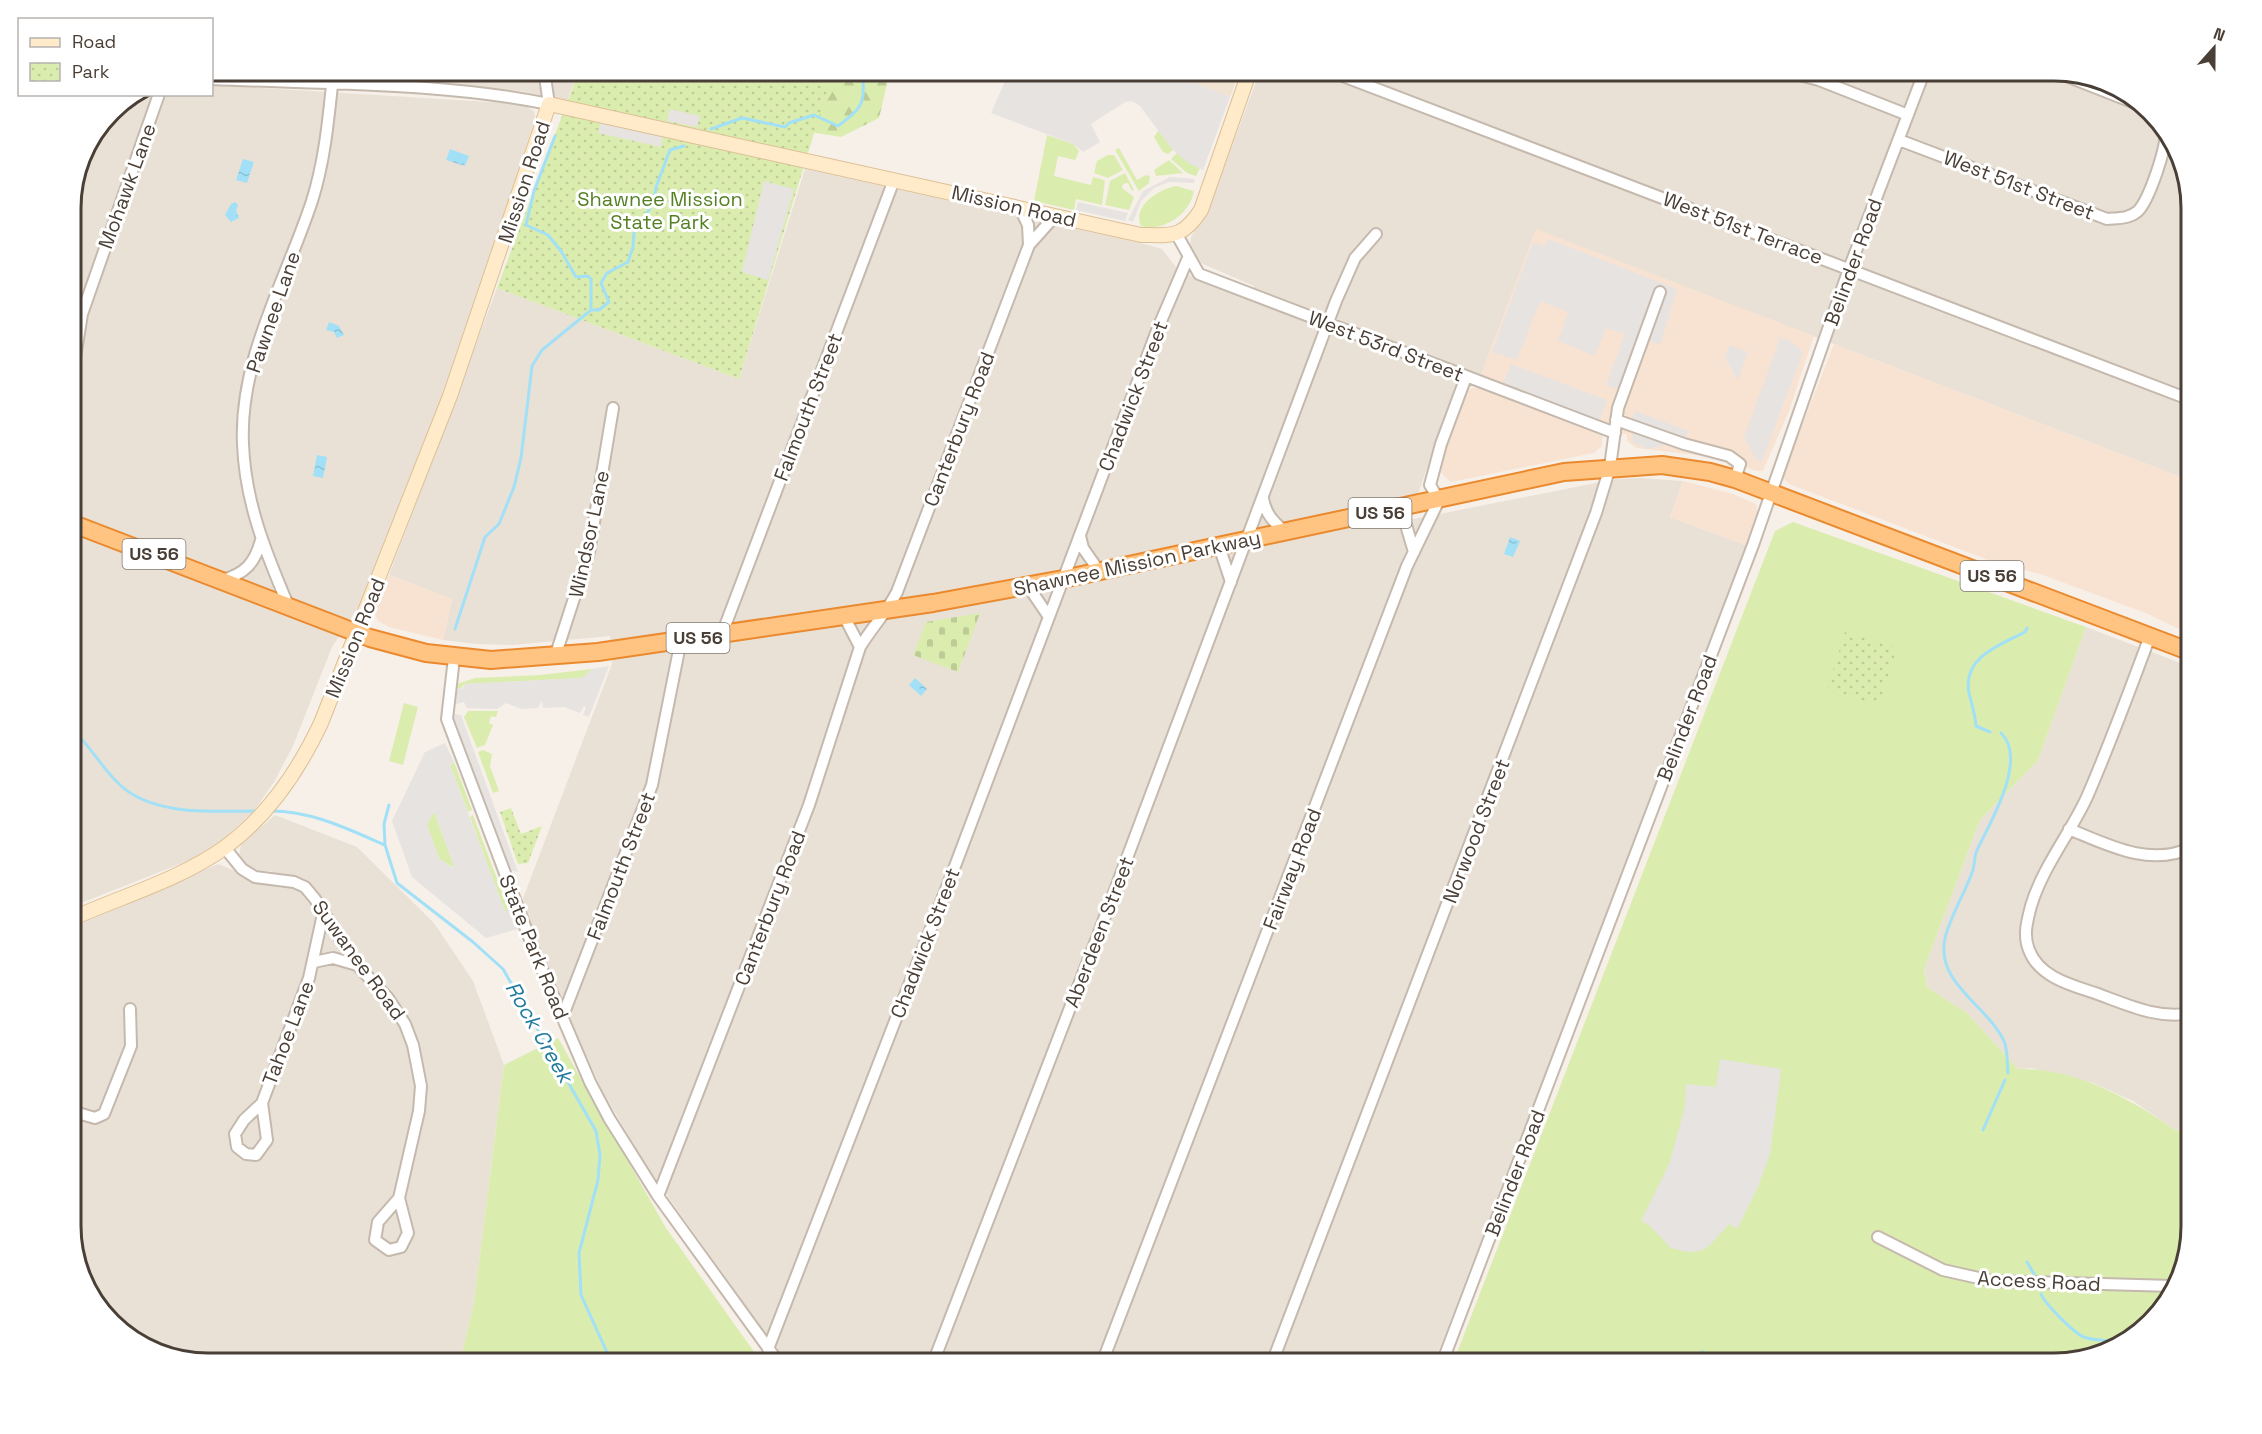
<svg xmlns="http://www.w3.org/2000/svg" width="2262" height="1434" viewBox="0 0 2262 1434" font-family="'Space Grotesk',sans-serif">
  <defs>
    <pattern id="forest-firs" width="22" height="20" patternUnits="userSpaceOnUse" patternTransform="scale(1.5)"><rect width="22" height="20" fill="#daedaf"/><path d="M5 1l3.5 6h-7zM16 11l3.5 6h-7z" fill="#bdcc97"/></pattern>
    <pattern id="cemetery-stones" width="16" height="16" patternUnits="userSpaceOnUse" patternTransform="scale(1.5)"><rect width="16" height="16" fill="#daedaf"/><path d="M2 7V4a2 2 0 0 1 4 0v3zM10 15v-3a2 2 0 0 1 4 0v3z" fill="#bdcc97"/></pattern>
    <pattern id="park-dots" width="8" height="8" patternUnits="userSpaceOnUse" patternTransform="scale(1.5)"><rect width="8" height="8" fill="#daedaf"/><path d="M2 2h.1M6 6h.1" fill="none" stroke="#bdcc97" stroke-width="1.8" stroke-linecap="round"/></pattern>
    <pattern id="water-ripples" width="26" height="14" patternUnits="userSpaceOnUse" patternTransform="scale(1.5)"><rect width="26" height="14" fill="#a1e0f6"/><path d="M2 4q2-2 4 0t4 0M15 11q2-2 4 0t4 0" fill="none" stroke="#8cc1d4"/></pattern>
  </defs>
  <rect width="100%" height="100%" fill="#f6f0e9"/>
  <path fill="#eae1d6" d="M212 70 579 71 567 101 522 91 212 74Z
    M1260 71H2054L2130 94 2173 140 2191 208V481L1536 230 1481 375 1420 352 1416 364 1455 378 1457 381 1409 520 1616 479 1641 478 1683 481 1670 517 1748 546 1434 1363H787L646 1166 602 1090 555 988 522 901 612 664 610 636 513 645 477 644 443 640 452 599 389 575 497 288 739 379 805 169 1149 245 1162 249 1176 267 1191 276 1249 299 1254 286 1203 264 1195 257 1190 247 1191 237 1209 208Z
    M212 85 522 104 534 111 535 118 468 329 386 544 360 604 332 647 293 746 274 782 254 811 218 844 190 860 71 907V200L81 155 111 111 135 95 212 94Z
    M2086 627 2191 667V1120L2177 1131 2133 1101 2093 1083 2031 1068 2018 1069 1967 1013 1927 987 1924 969 1980 820 2038 760Z
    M275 815 357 847 434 923 473 981 504 1065 474 1302 460 1363H208L132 1340 89 1294 71 1234V928L218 864 266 884 272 871H260L248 866 239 856 241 844Z"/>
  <path fill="#f8e3d3" d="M1536 229 1814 336 1789 411 1763 471H1757L1705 456 1636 448 1627 441V435L1498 386 1481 375Z
    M1834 344 2191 481V635L2148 614 2040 574 1996 563 1789 484 1784 479V472Z
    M1472 388H1483L1595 431 1602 436V446L1594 453 1451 482 1441 473 1442 464 1450 433 1467 391Z
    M1683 481 1733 494 1756 504 1758 515 1748 546 1670 517Z
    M389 575 452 599 443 640 389 627 378 621 375 614 376 607Z"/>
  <path fill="#f0e3d2" d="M1164 71H1240L1230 97Z"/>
  <path fill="#daedaf" d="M1159 130 1173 150 1168 154 1163 152 1154 137Z
    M1047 135 1073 144 1079 151 1075 160 1058 156 1054 176 1091 185 1093 177 1105 180 1102 205 1076 199 1074 210 1034 201Z
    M1119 148 1137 180 1146 175 1150 176 1149 183 1139 191 1115 150Z
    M1177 153 1200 168 1196 176 1187 173 1171 159Z
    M1108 155H1114L1123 170 1108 178 1094 173 1097 161Z
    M1169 160 1183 173 1156 176 1154 170Z
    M1125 173 1134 190 1132 191 1128 183 1123 184 1122 188 1134 197 1129 210 1105 205 1110 181Z
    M1176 186 1194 191C1190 214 1164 232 1141 226 1132 206 1159 189 1176 186Z
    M1793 522 2086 627 2038 760 1980 820 1924 969 1927 987 1967 1013 2018 1069C2077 1068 2130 1099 2177 1131L2191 1120V1226L2168 1302 2122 1345 2054 1363H1453L1775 531Z
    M592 669 583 678 464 684 461 689 456 687 457 684 475 678 540 675Z
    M404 703 418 707 403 765 389 761Z
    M468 711H498L496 717 491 716 489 723 493 725 485 745 477 748 464 717Z
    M483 750 492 754 490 766 499 791 493 793 478 752Z
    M454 762 472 810 468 812 450 765Z
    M434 811 454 866V868L439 859 427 825Z
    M473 815 509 911 505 912 470 817Z
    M558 1038 666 1228 762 1363H460L474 1302 504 1065Z"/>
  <path fill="url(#forest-firs)" d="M802 71H890L879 118 841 137 798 130Z"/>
  <path fill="url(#cemetery-stones)" d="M980 613 958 672 913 655 926 622Z"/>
  <path fill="url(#park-dots)" d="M579 71H833L739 379 497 288Z
    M1845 632 1897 647 1879 705 1827 690Z
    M511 808 521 834 542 826 528 863 518 864 500 812Z"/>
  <path fill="#e7e3e1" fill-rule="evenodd" d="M1010 70 1181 71V77L1230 97 1203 170 1188 163 1172 149 1140 106 1132 101 1125 102 1091 124 1100 142 1083 152 1073 144 991 113Z
    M670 109 700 116 697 127 667 121Z
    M601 122 663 137 661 147 598 133Z
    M1170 177 1195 179 1194 183 1169 182 1154 188 1141 201 1133 222 1128 220 1143 191Z
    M764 181 794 189 768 280 742 272Z
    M1078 202 1128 213 1125 221 1076 210Z
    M1548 239 1677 289 1660 345 1638 337 1617 389 1606 385 1625 334 1606 328 1595 356 1558 341 1568 312 1540 301 1517 360 1492 352 1533 242 1545 247Z
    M1780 338 1789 340 1803 352 1762 461 1756 460 1744 437Z
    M1730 345 1748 352 1738 380 1725 358Z
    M1511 364 1607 400 1599 422 1502 386Z
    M1635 411 1688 431 1685 440 1649 449 1633 443 1631 420Z
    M609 666 589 717 583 715 586 708 584 706 580 713 564 707 543 708 542 700 538 708 521 709 506 703 497 709 467 708 464 702 456 704 457 688 463 689 464 684 582 678 592 669Z
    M453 714 461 715 518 872 509 870Z
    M445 743 454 762 450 765 505 911 511 909 518 929 486 938 412 877 392 821 425 752ZM434 811 454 866 453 868 439 859 427 825Z
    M1720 1059 1781 1069 1770 1154 1757 1189 1737 1229 1729 1224 1710 1245 1701 1251 1688 1252 1671 1248 1649 1225 1641 1221 1670 1162 1685 1106 1686 1084 1716 1087Z"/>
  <path fill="url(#water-ripples)" d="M450 149 469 156 465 166 446 160Z
    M243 159 254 162 247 183 236 180Z
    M235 202 238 205 236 211 239 218 231 222 225 215 231 204Z
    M329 322 339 326 344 335 337 338 334 332 326 330Z
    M317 455 327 457 323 478 313 476Z
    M1510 537 1520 541 1513 557 1504 554Z
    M915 678 927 689 921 696 909 685Z
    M1703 1350 1711 1363H1680Z"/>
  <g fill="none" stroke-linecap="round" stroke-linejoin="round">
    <path stroke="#a1e0f6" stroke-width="3" d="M711 129 742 118 785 127 789 123 814 115 838 126C858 111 865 107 863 81L852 70
      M591 310H599L609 302 601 283 607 273 628 262 633 247 634 233 654 202 656 187 670 150 684 146
      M455 629 485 537 499 524 514 487 521 458 532 366 542 350 591 310V279L588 276 576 277 561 251 548 235 526 225 534 191 555 136
      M71 728C90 745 101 767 119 784 153 817 216 811 259 811
      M1990 732 1976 726C1975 714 1972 705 1969 693 1962 657 2000 645 2025 632L2027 628
      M2001 733C2028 759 1991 821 1978 848 1974 855 1975 863 1973 870 1965 893 1951 915 1945 938 1935 983 1987 1005 2004 1041 2008 1051 2007 1063 2008 1073
      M271 811C312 811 348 829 385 845L397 883 473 942 503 969 596 1131 600 1155 598 1180 579 1253 581 1295 610 1359 615 1363
      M385 845 384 824 389 805
      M1983 1130 2005 1080
      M2027 1262 2034 1274
      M2041 1294C2045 1304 2075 1334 2084 1337 2094 1341 2104 1339 2113 1342L2117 1347"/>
    <defs>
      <path id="minor" d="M1327 70 2191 400
        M1780 70 1819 80 1908 115
        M2051 70 2140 105
        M212 79C322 84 440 82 549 104L544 70
        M1899 140 2107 219C2118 218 2129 219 2138 211 2149 200 2168 145 2165 131
        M1020 208 1028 225 1029 245
        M1177 235 1199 274 1615 433
        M71 383 82 314 159 94
        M1616 420 1684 444 1729 456 1740 464 1735 479
        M71 446 75 491 71 520
        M1263 499C1266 515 1274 522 1285 532
        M1401 508 1414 552
        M1080 536 1083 548 1099 571
        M1219 546 1231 582
        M222 580C245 574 255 563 261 540
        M1028 586 1049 617
        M288 605C266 553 245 502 243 444 239 359 286 280 312 201 324 163 328 124 332 85
        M722 634 894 180
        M2150 636C2130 690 2110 744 2087 797 2070 834 2043 866 2031 906 2027 921 2023 936 2029 950 2039 977 2071 985 2095 993 2126 1004 2158 1020 2191 1013
        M860 647C872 627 887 612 897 592L1029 245 1055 216
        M555 657 589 552 613 408
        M454 658 447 719 535 953 590 1082 609 1118 658 1196 779 1363
        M2069 829C2108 845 2149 867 2191 848
        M225 848 242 869 255 877 294 882 305 887 315 899 358 966 388 998 405 1024 413 1045 421 1086 419 1111 399 1198 408 1233 401 1247 389 1250 375 1240 378 1222 399 1198
        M314 962 333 958 357 965
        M562 1018 652 785 681 640
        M262 1103 244 1120 235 1134 237 1147 246 1154 256 1155 267 1140 262 1103 309 978 323 914
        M71 1111 95 1118 104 1114 131 1046 130 1009
        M658 1196 809 805 860 647 845 618
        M1878 1237 1943 1270 1992 1281 2173 1286
        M768 1349 952 874 1158 328 1188 258
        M933 1363 1100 930 1336 301 1355 258 1376 234
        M1102 1363 1407 566 1439 500 1430 485 1441 444 1466 377
        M1272 1363 1596 513 1610 467 1618 408 1660 292
        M1442 1363 1753 545 1849 269 1925 70"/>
      <path id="secondary" d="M71 919C120 897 181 879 224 848 268 816 298 772 321 723L450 396 549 104 1141 235C1172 235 1182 239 1201 210L1250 70"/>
      <path id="trunk" d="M71 523 370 638 426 653 491 660 598 652 933 603 1063 579 1564 472 1662 465 1710 472 1735 479 2191 652"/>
    </defs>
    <use href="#minor" stroke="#c5b9ad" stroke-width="14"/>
    <use href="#secondary" stroke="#dcc097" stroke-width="16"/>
    <use href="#trunk" stroke="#ea892e" stroke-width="20"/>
    <use href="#minor" stroke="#fff" stroke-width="10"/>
    <use href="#secondary" stroke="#ffeac9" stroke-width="14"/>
    <use href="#trunk" stroke="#ffc481" stroke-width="16"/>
  </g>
  <g text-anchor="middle" stroke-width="6" stroke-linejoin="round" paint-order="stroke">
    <g fill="#fff" stroke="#807972" stroke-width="1.5">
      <rect x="1348.5" y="498" width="63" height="30" rx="4.5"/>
      <rect x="122.5" y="539" width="63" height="30" rx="4.5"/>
      <rect x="1960.5" y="561" width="63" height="30" rx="4.5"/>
      <rect x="666.5" y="623" width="63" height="30" rx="4.5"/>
    </g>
    <g font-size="18" font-weight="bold" fill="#4a3f36">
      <text x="1380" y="519">US 56</text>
      <text x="154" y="560">US 56</text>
      <text x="1992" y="582">US 56</text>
      <text x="698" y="644">US 56</text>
    </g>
    <g font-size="20" fill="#4a3f36" stroke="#fff">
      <text transform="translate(524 182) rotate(-72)" y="7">Mission Road</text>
      <text transform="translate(2019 185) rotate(21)" y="7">West 51st Street</text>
      <text transform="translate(127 186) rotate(-70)" y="7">Mohawk Lane</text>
      <text transform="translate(1014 206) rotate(13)" y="7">Mission Road</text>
      <text transform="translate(1743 228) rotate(21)" y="7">West 51st Terrace</text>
      <text transform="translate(1853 262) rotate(-70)" y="7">Belinder Road</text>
      <text transform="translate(273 312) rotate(-71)" y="7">Pawnee Lane</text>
      <text transform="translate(1386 346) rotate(21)" y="7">West 53rd Street</text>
      <text transform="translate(1133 396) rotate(-69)" y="7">Chadwick Street</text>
      <text transform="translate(808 407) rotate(-69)" y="7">Falmouth Street</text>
      <text transform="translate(959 429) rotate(-69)" y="7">Canterbury Road</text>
      <text transform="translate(589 534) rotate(-78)" y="7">Windsor Lane</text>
      <text transform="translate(1137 563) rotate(-12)" y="7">Shawnee Mission Parkway</text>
      <text transform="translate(355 638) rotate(-68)" y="7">Mission Road</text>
      <text transform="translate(1687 718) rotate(-69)" y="7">Belinder Road</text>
      <text transform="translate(1476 831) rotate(-69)" y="7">Norwood Street</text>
      <text transform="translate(621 866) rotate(-69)" y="7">Falmouth Street</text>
      <text transform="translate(1292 869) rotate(-69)" y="7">Fairway Road</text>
      <text transform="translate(770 908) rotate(-69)" y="7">Canterbury Road</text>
      <text transform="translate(1099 932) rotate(-69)" y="7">Aberdeen Street</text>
      <text transform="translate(925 943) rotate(-69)" y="7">Chadwick Street</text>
      <text transform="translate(534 947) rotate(68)" y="7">State Park Road</text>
      <text transform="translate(359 960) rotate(54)" y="7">Suwanee Road</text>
      <text transform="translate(288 1033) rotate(-69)" y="7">Tahoe Lane</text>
      <text transform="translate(1515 1173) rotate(-69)" y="7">Belinder Road</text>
      <text transform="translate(2039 1281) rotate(3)" y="7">Access Road</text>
    </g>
    <g font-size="20" fill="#558124" stroke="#fff">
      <text x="660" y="206">Shawnee Mission<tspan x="660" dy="23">State Park</tspan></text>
    </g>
    <g font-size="21" font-style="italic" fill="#227b9d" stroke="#fff">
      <text transform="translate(539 1032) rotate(60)" y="7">Rock Creek</text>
    </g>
  </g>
  <path d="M0 0H2262V1434H0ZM208 81H2054A127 127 0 0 1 2181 208V1226A127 127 0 0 1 2054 1353H208A127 127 0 0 1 81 1226V208A127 127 0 0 1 208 81Z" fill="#fff" fill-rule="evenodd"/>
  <path fill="none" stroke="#4a3f36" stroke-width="3" d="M208 81H2054A127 127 0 0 1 2181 208V1226A127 127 0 0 1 2054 1353H208A127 127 0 0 1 81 1226V208A127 127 0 0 1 208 81Z"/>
  <rect x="18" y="18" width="195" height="78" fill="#ffffff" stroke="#b7b2af" stroke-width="1.5"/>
  <rect x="30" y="38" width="30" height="9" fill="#ffeac9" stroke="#b7b2af" stroke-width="1.5"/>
  <text x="72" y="48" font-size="18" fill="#4a3f36">Road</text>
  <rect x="30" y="63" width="30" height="18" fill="url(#park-dots)" stroke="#b7b2af" stroke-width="1.5"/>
  <text x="72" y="78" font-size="18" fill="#4a3f36">Park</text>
  <g transform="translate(2214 48) rotate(21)" stroke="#ffffff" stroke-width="4.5" paint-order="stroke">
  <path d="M0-4.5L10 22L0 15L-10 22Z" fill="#4a3f36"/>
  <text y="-9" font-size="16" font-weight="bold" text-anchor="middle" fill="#4a3f36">N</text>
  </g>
</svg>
